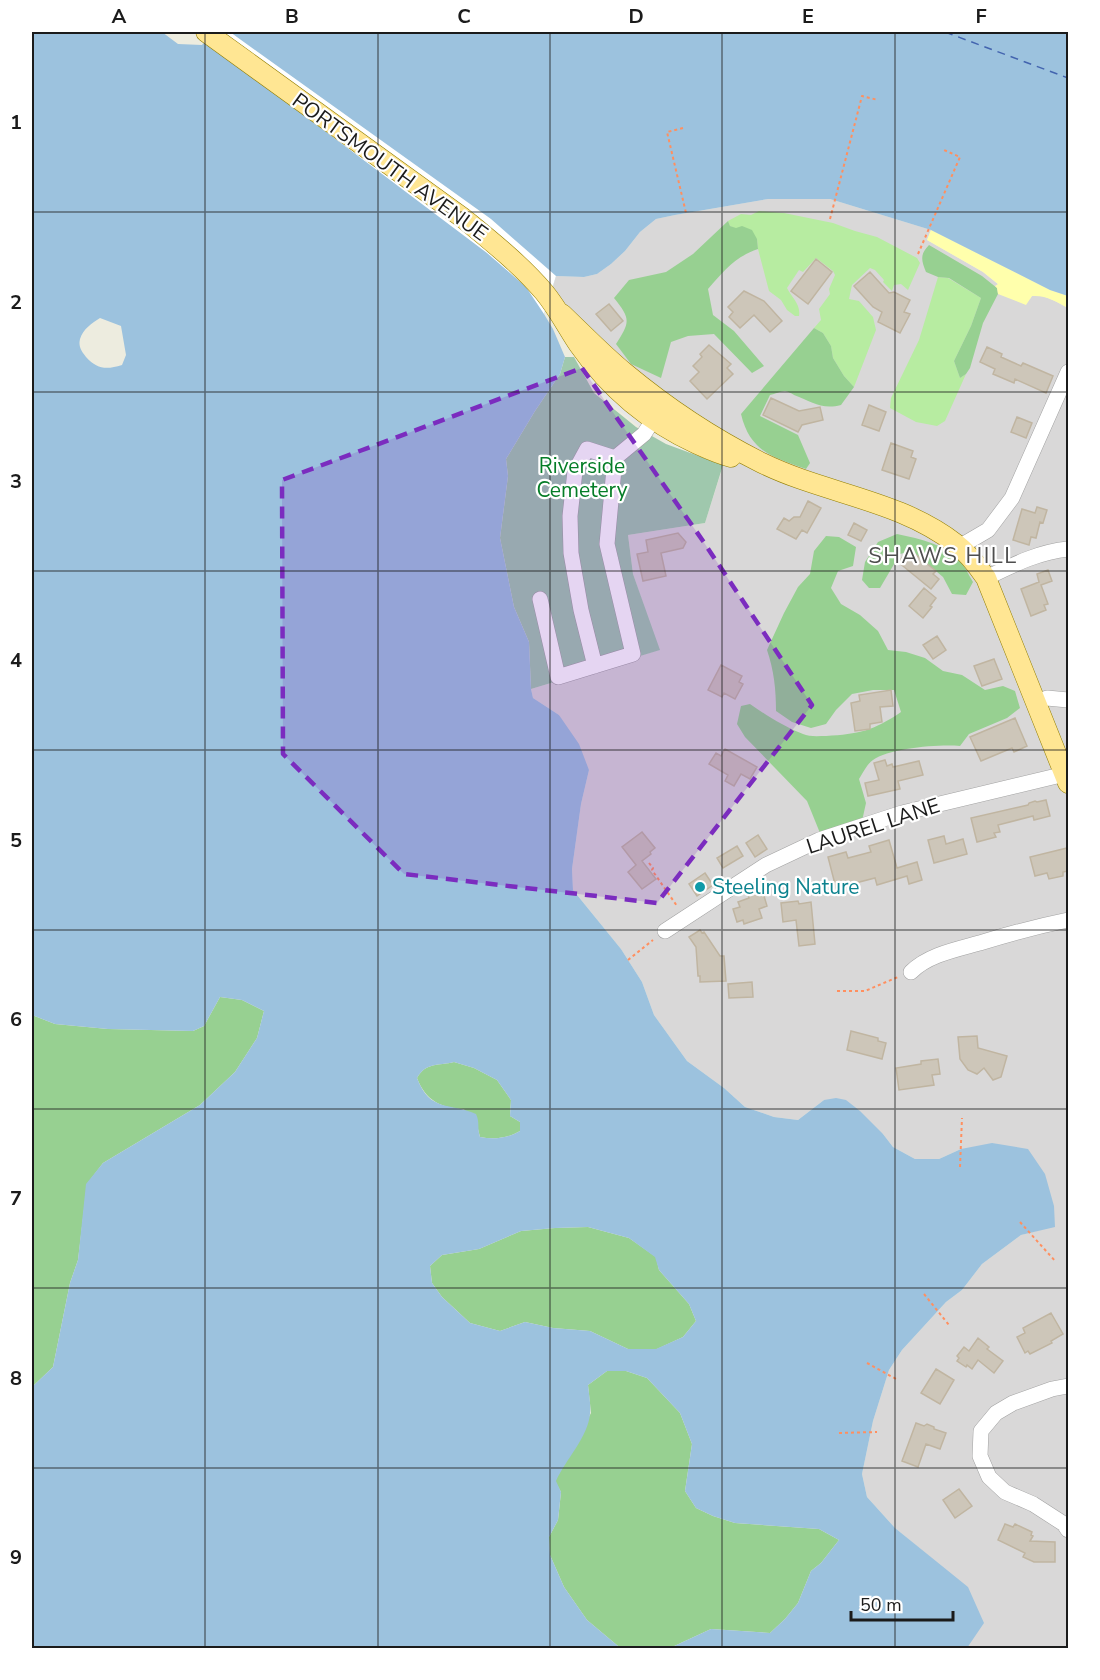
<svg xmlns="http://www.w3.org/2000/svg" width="1100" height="1680" viewBox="0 0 1100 1680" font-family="'Nunito Sans',sans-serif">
  <rect width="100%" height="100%" fill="#edecdf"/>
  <path fill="#d9d8d8" d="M768 199H830L931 230 927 240 983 272 999 285 1030 299 1032 296 1040 295 1053 300 1068 308V1648H965L968 1647 929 1556 895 1528 867 1497 862 1474 873 1421 889 1370 902 1350 946 1302 962 1290 982 1264 1021 1235 1055 1226 961 1149 939 1159H915L893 1147 883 1134 824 1100 798 1120 774 1117 745 1107 724 1088 687 1061 654 1015 642 982 621 949 573 890 572 869 581 804 589 770 559 715 533 698 531 689 659 650 633 574 628 535 705 523 723 466 736 438 677 405 627 367 552 290 556 276 584 277 597 274 611 264 625 251 640 232 656 219 675 215Z"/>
  <path fill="#b7eca1" d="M759 211 784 213 833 223 855 231 877 237 917 258 920 263 908 290 901 284 894 285 892 291 883 282 884 280 875 270 870 268 852 285 849 299 859 301 873 317 876 330 854 387 844 376 833 358 831 346 823 333 814 328 821 320 819 309 830 294 829 289 835 275 833 271 816 258 803 272 799 270 787 288C792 298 801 304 799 316H795L787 310 781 300 769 291 758 249 757 239 730 226 728 221 741 214 751 215Z
    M938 277 948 278 981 298 971 326 954 361 960 378 966 374 945 421 937 426 916 422 890 408 891 398 919 340Z"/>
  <path fill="#97d091" d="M728 221 730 226 736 228 742 226 752 230 757 239 758 249C733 258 724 271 708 289L713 315 734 331 764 366 752 373 714 334 688 336 671 342 661 378 631 364 616 344C630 322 631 319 614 298L629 280 666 272 693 254Z
    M929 245 982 276 997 288 998 294 983 323 970 368 966 374 960 378 954 361 971 326 981 298 949 278 938 277 926 272C921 260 920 254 929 245Z
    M814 328 823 333 831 346 833 358 844 376 854 387 841 405C822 410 812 402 794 395 793 394 787 391 785 391 781 391 775 394 770 395L760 416 798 435 810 463 806 469C773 457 750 452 741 414Z
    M897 534C921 539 946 544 963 565 967 570 969 576 973 582L966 595 952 594 943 577 912 551 900 554 880 588H869L862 580 865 562 878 542Z
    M826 536 839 537 856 547 853 566 838 571 831 588 841 604 860 615 878 631 888 650 906 652 925 658 943 671 962 675 985 690 1003 686 1015 691 1020 708 1007 718 969 734 960 746C940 744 889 748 873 760 867 764 863 773 859 779L866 803 862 821 820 833 807 801 745 737 737 724 741 706 750 704C766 715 784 727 803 734 809 737 819 736 826 736 859 734 873 731 901 712L894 690H873L852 694 836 710 826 724 811 728 792 722 776 711C776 689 774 671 767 650L784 613 798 587 810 574 814 551Z
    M220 997 242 1000 264 1011 257 1038 235 1072 200 1105 103 1163 87 1184 78 1260 70 1283 53 1367 32 1387V1015L55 1024 108 1029 193 1031 204 1026Z
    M454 1062 474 1068 497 1080 511 1100 510 1116 520 1122V1131C508 1138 494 1140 480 1137L478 1129 464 1109C441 1108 426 1101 417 1078 426 1062 438 1066 454 1062Z
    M588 1227 629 1238 656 1257 659 1270 689 1304 696 1321 683 1337 657 1349H628L590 1331 553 1328 525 1322 500 1331 470 1323 455 1309 442 1297 432 1283 430 1266 442 1255 479 1249 521 1231 555 1228Z
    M607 1371H626L647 1378 680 1413 692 1444 685 1491 696 1508 713 1516 735 1523 819 1529 839 1540 821 1563 811 1571 798 1603 785 1619 770 1633 711 1629 670 1648H630L618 1646 587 1620 564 1587 550 1555 549 1537 558 1520 561 1492 555 1481 591 1413 588 1385Z"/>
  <path fill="#ffffac" d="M931 230 1050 290 1068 296V308C1057 302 1046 295 1032 296L1026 305 998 294 997 288 995 286 998 284 983 272 927 240Z"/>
  <path fill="#9fc8ad" d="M565 357H574L594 393 636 427 666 444 723 465 705 523 628 535 633 574 660 650 531 689 529 642 514 607 500 538 508 476 506 459 535 411 560 374Z"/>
  <path fill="#e7e7e7" d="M571 345 645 422 641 428 595 391Z"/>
  <path fill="#9cc2de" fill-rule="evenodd" d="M32 32H162L178 44 202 45 212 32H1068V296L1050 290 931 230 830 199H768L675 215 656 219 640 232 625 251 611 264 597 274 584 277 556 276 544 314 553 329 565 357 560 374 535 411 506 459 508 476 500 538 514 607 529 642 531 689 533 698 559 715 579 744 589 770 581 804 572 869 573 890 621 949 642 982 654 1015 687 1061 724 1088 745 1107 774 1117 798 1120 824 1100 836 1098 846 1100 860 1111 883 1134 893 1147 915 1159H939L961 1149 992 1143 1028 1149 1045 1174 1054 1206 1055 1227 1021 1235 982 1264 962 1290 946 1302 902 1350 889 1370 873 1421 862 1474 867 1497 895 1528 968 1587 984 1623 967 1648H670L711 1629 770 1633 785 1619 798 1603 811 1571 821 1563 839 1540 819 1529 735 1523 713 1516 696 1508 685 1491 692 1444 680 1413 647 1378 626 1371H607L588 1385C589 1394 591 1405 590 1414 588 1437 566 1459 556 1481L561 1492 558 1520 549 1537 550 1555 564 1587 587 1620 618 1646 630 1648H32V1387L53 1367 70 1283 78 1260 86 1184 103 1163 200 1105 235 1072 257 1038 264 1011 242 1000 220 997 204 1026 193 1031 108 1029 55 1024 32 1015ZM100 318 121 326 126 355 122 365C106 370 97 369 86 357 82 352 78 347 80 339 83 329 92 323 100 318ZM454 1062 474 1068 497 1080 511 1100 510 1116 520 1122V1131C508 1138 494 1140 480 1137 477 1128 480 1122 476 1114 450 1102 430 1113 417 1078 426 1062 438 1066 454 1062ZM588 1227 629 1238 655 1257 659 1270 689 1304 696 1321 683 1337 656 1349H628L590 1331 553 1328 525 1322 500 1331 470 1323 442 1297 432 1283 430 1266 442 1255 479 1249 521 1231 555 1228Z"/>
  <path fill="#fff" d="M212 32H230L491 219 556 276 544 314 526 287 487 253 240 67Z"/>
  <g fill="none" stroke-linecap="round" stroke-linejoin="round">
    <path stroke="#4364af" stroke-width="1.5" stroke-dasharray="8 6" stroke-linecap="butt" d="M945 32 1068 78"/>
  </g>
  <path fill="#cdc6b9" stroke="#c0b5a1" stroke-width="1.5" d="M816 259 832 272 808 304 791 291Z
    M870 272 889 293 894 292 910 300 904 312 910 314 900 333 878 322 882 312 873 307 854 286Z
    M744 291 764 301 782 321 770 332 754 315 740 328 729 317 733 312 728 307Z
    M609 304 623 321 611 331 596 314Z
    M709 345 731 364 727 368 733 374 707 399 690 381 699 372 693 366 702 357 700 354Z
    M987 347 1002 354 1001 357 1021 366 1023 363 1053 376 1046 393 1015 379 1014 383 993 374 995 369 980 362Z
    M771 398 799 411 820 407 823 420 802 425 798 432 763 415Z
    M869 405 886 412 879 431 862 425Z
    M1017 417 1032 423 1026 438 1011 432Z
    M891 443 913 451 911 457 916 459 909 479 882 470Z
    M808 501 821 508 807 533 802 530 796 539 777 529 784 518 789 521 794 517H800Z
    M1037 507 1047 510 1043 523 1040 522 1036 538 1031 537 1029 545 1013 540 1022 509 1035 513Z
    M854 523 867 530 861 541 848 535Z
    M678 533 686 542 683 548 661 553 666 576 643 581 637 554 648 552 646 540Z
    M907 552 913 557 915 554 936 571 933 574 939 579 931 589 898 562Z
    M1048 570 1052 581 1041 585 1048 604 1044 605 1046 610 1031 616 1021 589 1039 582 1037 574Z
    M924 588 936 598 930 606 932 607 923 618 909 606Z
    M937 636 946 650 933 659 923 645Z
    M994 659 1002 679 982 686 974 666Z
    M721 665 742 676 739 682 743 684 735 699 724 693 722 697 708 690Z
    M891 690 893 706 880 707 882 722 870 724V729L855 731 851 703 860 701 859 695Z
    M1015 718 1027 746 1014 752 1012 748 981 761 970 737Z
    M725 749 757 767 750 779 741 774 734 786 725 781 728 775 709 764 716 753 721 756Z
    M885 760 887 766 892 764 893 767 919 761 923 775 898 781 900 789 868 796 865 783 879 780 874 763Z
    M1046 800 1050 816 1034 820 1033 816 998 825 1000 832 994 833 996 837 977 842 971 818 1028 805 1029 803 1035 801 1037 802Z
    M642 832 655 848 650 852 651 854 642 861 656 879 642 889 628 872 636 865 622 847Z
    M758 835 767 849 755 857 746 843Z
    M944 836 946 844 963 839 967 854 934 863 928 840Z
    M889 840 897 868 917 862 922 880 909 884 907 876 877 885 875 878 836 888 828 857 846 852 848 858 871 852 869 846Z
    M737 846 743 856 723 868 717 858Z
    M1067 848 1068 856V871L1063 872V876L1049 879 1047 873 1035 876 1030 857Z
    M705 873 713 885 697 896 689 884Z
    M756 885 758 891 762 889 767 906 759 909 762 918 744 924 743 920 737 922 733 909 740 907 738 902 749 898 747 889Z
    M798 901 799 904 811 902 815 944 799 946 796 920 783 922 781 903Z
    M700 930 702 933 704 932 720 956H724L726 981 700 982V976H698L696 947 689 937Z
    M752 982 753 997 729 998 728 984Z
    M851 1031 878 1038V1041L886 1043 882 1059 847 1050Z
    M977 1036 978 1048 1007 1056 1001 1077 993 1080 984 1068 977 1074 968 1070 960 1059 958 1037Z
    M938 1059 940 1074 932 1075 934 1085 899 1090 896 1068 921 1064V1061Z
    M1051 1313 1063 1334 1051 1341 1052 1343 1030 1354 1028 1351 1025 1353 1017 1337 1025 1333 1023 1328Z
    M978 1338 989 1347 987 1349 1003 1361 994 1373 978 1360 972 1369 967 1365 966 1367 957 1361 959 1358 957 1356 964 1347 969 1351Z
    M936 1369 954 1380 940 1404 921 1393Z
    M916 1423 924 1426 927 1424 934 1427V1429L946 1433 940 1449 926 1444 918 1467 902 1461Z
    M959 1489 972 1506 955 1518 943 1500Z
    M1005 1524 1013 1527 1015 1524 1032 1532 1031 1535 1033 1536 1030 1541 1055 1542V1562H1034L1023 1557 1025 1553 998 1540Z"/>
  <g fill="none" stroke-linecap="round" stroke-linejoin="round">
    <defs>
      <path id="minor" d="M959 547 988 530 1012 498 1068 372
        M986 578C1013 565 1038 552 1068 549
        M540 599 558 677 633 654 607 544 615 458 644 434 653 420
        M595 666 581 610 571 553 570 516 575 471 587 449 615 458
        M1035 702 1047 698 1068 700
        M665 931 766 865 819 840 902 813 1065 774
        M911 972C929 954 959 949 983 942 1012 933 1039 926 1068 920
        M1068 1386 1052 1389 1013 1403 996 1413 981 1431 980 1456 989 1477 1005 1492 1033 1504 1064 1524 1068 1530"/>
      <path id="major" d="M206 32 463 218C491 241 520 264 544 292 558 309 567 327 579 345 609 388 649 422 697 444 708 449 719 454 731 457
        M562 314C583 334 603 355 625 373 667 408 714 439 762 463 825 494 900 500 956 544 968 553 977 565 986 578L1068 783"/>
    </defs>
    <use href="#minor" stroke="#a2a2a2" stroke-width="16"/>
    <use href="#major" stroke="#927e00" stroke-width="21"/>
    <path stroke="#ff8f5f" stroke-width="2" stroke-dasharray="3 3" stroke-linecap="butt" d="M683 128 667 132 686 213
      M830 219 862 96 878 100
      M918 254 960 157 944 150
      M649 863 653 868 652 870 677 906
      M628 960 653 940
      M837 991H865L898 977
      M960 1167 962 1118
      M1020 1222 1056 1262
      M924 1294 949 1325
      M867 1363 896 1379
      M839 1433 877 1432"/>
    <use href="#minor" stroke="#fff" stroke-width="15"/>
    <use href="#major" stroke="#ffe693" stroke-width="20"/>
  </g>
  <path fill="#7b2cbf" fill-opacity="0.2" stroke="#7b2cbf" stroke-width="4.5" stroke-dasharray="12 8" stroke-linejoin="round" d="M582 368 703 541 812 705 657 903 404 874 283 754 282 480Z"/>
  <path fill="none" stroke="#1b1b1b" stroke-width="1.5" stroke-opacity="0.55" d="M205 32V1648M378 32V1648M550 32V1648M722 32V1648M895 32V1648M32 212H1068M32 392H1068M32 571H1068M32 750H1068M32 930H1068M32 1109H1068M32 1288H1068M32 1468H1068"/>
  <circle fill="#0f9aa8" stroke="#fff" stroke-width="2" cx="700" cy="887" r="6"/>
  <g text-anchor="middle" stroke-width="4.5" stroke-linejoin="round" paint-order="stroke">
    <g font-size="21" fill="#1b1b1b" stroke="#fff">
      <text transform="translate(390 167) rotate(36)" y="7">PORTSMOUTH AVENUE</text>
      <text transform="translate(873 826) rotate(-18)" y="7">LAUREL LANE</text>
    </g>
    <g font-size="21" fill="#057d27" stroke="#fff">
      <text x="582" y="473">Riverside<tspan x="582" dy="24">Cemetery</tspan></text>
    </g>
    <g font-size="21" fill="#0d838f" stroke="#fff" text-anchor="start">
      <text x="712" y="894">Steeling Nature</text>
    </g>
    <g font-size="22" letter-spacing="1.5" fill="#4e4e4e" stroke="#fff">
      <text x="943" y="563">SHAWS HILL</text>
    </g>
  </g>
  <rect width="1100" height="1680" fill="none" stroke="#ffffff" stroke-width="66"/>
  <path d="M851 1611v9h102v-9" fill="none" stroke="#1b1b1b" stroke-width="3"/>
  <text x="860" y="1611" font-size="18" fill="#1b1b1b" stroke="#ffffff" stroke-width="4.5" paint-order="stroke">50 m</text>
  <rect x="33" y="33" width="1034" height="1614" fill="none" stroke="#1b1b1b" stroke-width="2"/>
  <g font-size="20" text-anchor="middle" font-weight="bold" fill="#1b1b1b">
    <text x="119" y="23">A</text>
    <text x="292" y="23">B</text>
    <text x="464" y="23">C</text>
    <text x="636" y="23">D</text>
    <text x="808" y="23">E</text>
    <text x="981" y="23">F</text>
    <text x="16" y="129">1</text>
    <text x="16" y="309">2</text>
    <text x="16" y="488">3</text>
    <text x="16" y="667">4</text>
    <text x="16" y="847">5</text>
    <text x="16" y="1026">6</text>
    <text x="16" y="1205">7</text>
    <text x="16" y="1385">8</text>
    <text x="16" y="1564">9</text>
  </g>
</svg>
